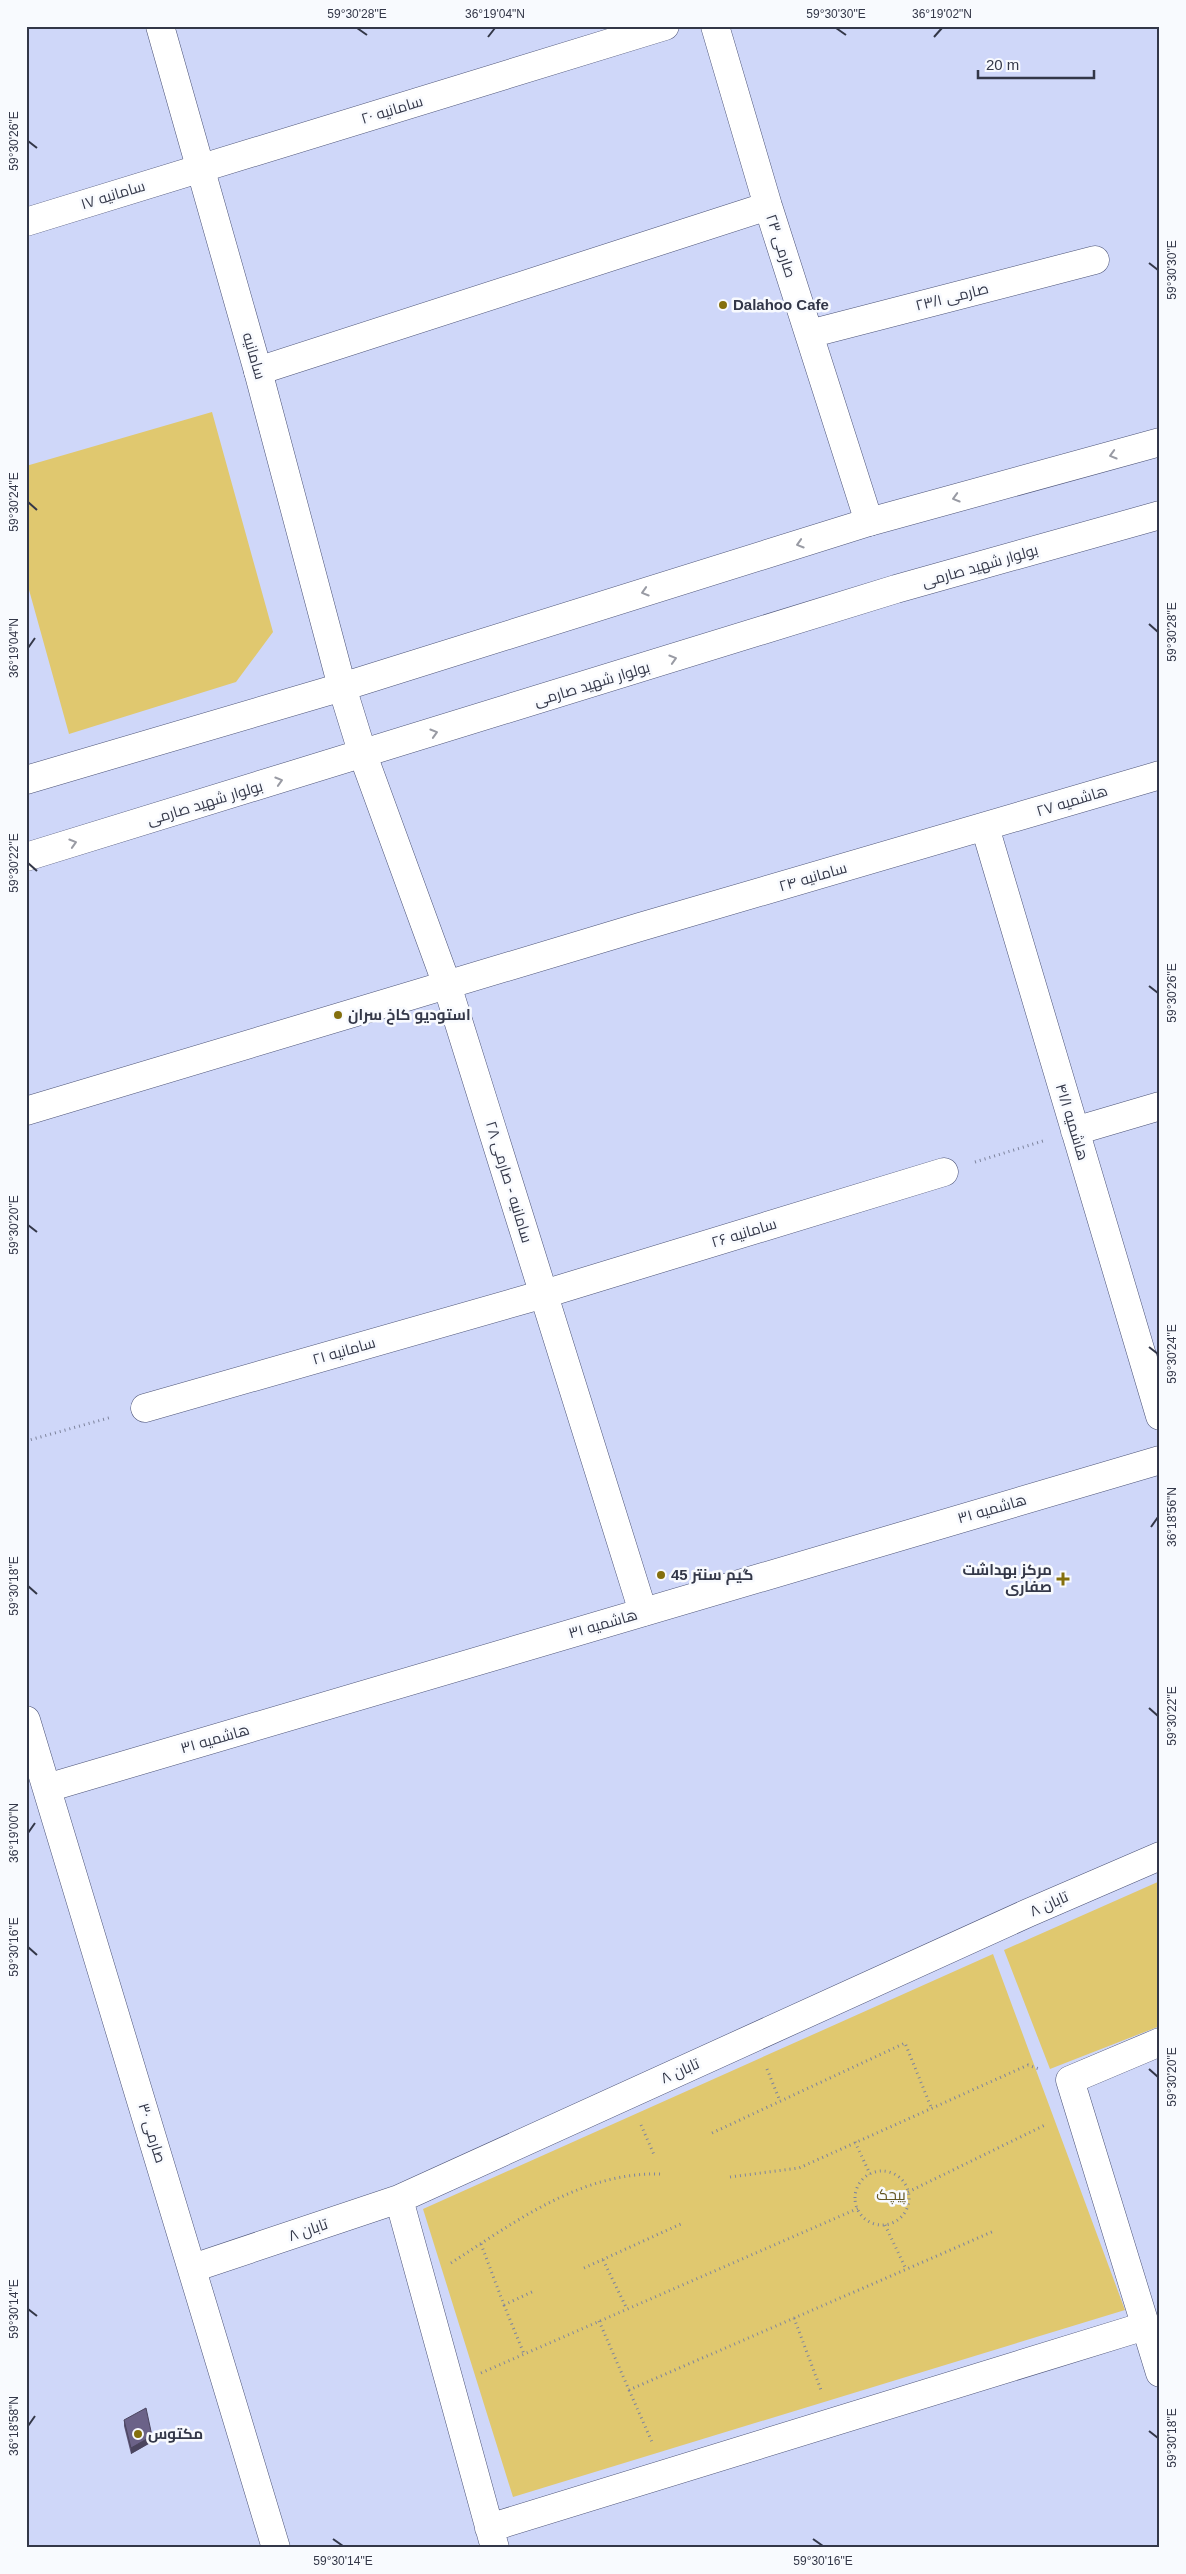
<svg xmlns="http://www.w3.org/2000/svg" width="1186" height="2574" viewBox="0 0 1186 2574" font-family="Arial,Cairo,sans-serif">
  <rect width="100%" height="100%" fill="#cfd7f9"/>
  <path fill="#e0c86f" d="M212 412 273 632 236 682 69 734 26 579V466Z
    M1160 1881V2026L1050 2069 1004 1950Z
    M993 1954 1125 2310 513 2497 423 2209Z"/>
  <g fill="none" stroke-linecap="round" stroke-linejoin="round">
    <defs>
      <path id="street" d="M715 26 768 206 869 522
        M26 222 665 26
        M809 334 1095 260
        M258 371 768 206
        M985 827 1160 1416
        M26 1111 640 927 1160 775
        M1075 1131 1160 1106
        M145 1408 544 1294 944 1172
        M26 1720 276 2548
        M47 1788 1160 1460
        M1160 2042 1070 2080 1160 2373
        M399 2199 495 2548
        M193 2268 399 2199 1028 1913 1160 1856
        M489 2528 1145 2326"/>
      <path id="secondary" d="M160 26 258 371 342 687 363 755 447 985 643 1612
        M26 780 342 687 869 522 1160 442
        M26 857 896 589 1160 515"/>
    </defs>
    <use href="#street" stroke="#4b5276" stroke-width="29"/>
    <use href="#secondary" stroke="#4b5276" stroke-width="29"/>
    <path stroke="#7e849d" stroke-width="3" stroke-dasharray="1 4" stroke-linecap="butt" d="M975 1162 1043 1141
      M26 1441 112 1417
      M767 2069 780 2101
      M641 2125 655 2157
      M712 2133 905 2043 931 2107
      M855 2142 870 2174
      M855 2198a27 27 0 1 1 54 0a27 27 0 1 1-54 0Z
      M730 2177 799 2168 1028 2065 1039 2069
      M908 2192 1047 2124
      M885 2225 906 2269
      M481 2244 504 2305 534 2291
      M603 2260 627 2309
      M451 2263C515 2222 582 2171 663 2174
      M584 2268 683 2223
      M504 2305 524 2354
      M794 2318 821 2390
      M599 2321 629 2390 994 2231
      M481 2373 859 2208
      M629 2390 652 2442"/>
    <use href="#street" stroke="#fff" stroke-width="28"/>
    <use href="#secondary" stroke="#fff" stroke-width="28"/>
  </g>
  <path fill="#5c5475" d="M124 2420 152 2442 131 2454 124 2426Z"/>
  <path fill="#4b455f" d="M152 2436V2442L131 2454V2448Z"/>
  <path fill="#6b6288" stroke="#4b455f" d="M146 2408 152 2436 131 2448 124 2420Z"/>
  <defs><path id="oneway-chevron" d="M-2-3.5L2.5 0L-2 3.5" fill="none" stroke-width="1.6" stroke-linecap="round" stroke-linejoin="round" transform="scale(1.25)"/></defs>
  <g stroke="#999ba4">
    <use href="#oneway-chevron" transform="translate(1113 455) rotate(164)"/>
    <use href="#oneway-chevron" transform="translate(956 498) rotate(164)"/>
    <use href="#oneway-chevron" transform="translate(800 544) rotate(163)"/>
    <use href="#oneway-chevron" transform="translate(645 592) rotate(163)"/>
    <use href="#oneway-chevron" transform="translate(673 659) rotate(-17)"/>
    <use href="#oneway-chevron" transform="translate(434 733) rotate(-17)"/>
    <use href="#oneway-chevron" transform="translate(279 781) rotate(-17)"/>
    <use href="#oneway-chevron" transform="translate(73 843) rotate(-17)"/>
  </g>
  <path fill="none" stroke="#333748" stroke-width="2" d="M357 28 367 35M836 28 846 35M488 37 495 28M934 37 942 28M28 141 37 148M1149 263 1158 270M28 502 37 510M1149 624 1158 632M28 648 35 638M28 863 37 871M1149 986 1158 993M28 1225 37 1232M1149 1347 1158 1354M1151 1527 1158 1517M28 1586 37 1594M1149 1708 1158 1716M28 1833 35 1823M28 1947 37 1955M1149 2069 1158 2077M28 2309 37 2316M28 2426 35 2416M1149 2431 1158 2438M333 2539 343 2546M813 2539 823 2546"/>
  <g fill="#846f0d" stroke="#f8fafe" stroke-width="2">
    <circle cx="723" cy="305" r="5"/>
    <circle cx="338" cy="1015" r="5"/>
    <circle cx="661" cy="1575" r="5"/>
    <path d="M1060.5 1571.5h5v5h5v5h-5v5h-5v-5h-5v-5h5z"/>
    <circle cx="138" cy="2434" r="5"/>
  </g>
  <g text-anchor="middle" stroke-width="5" stroke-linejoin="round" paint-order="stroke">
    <g font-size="15" fill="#333748" stroke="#f8fafe">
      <text transform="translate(392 110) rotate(-17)" y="5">سامانیه ۲۰</text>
      <text transform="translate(113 195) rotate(-17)" y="5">سامانیه ۱۷</text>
      <text transform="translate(781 246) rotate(72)" y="5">صارمی ۲۳</text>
      <text transform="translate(952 297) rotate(-14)" y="5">صارمی ۲۳/۱</text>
      <text transform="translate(254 356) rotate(74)" y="5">سامانیه</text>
      <text transform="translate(980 566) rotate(-16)" y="5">بولوار شهید صارمی</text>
      <text transform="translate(592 684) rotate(-17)" y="5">بولوار شهید صارمی</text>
      <text transform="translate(1072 801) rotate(-17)" y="5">هاشمیه ۲۷</text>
      <text transform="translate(205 803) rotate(-17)" y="5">بولوار شهید صارمی</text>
      <text transform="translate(813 877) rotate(-16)" y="5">سامانیه ۲۴</text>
      <text transform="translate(1072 1122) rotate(73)" y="5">هاشمیه ۴۱/۱</text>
      <text transform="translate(509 1182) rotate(73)" y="5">سامانیه - صارمی ۲۸</text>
      <text transform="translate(744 1233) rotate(-17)" y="5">سامانیه ۲۶</text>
      <text transform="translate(344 1351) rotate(-16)" y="5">سامانیه ۲۱</text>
      <text transform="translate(992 1509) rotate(-16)" y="5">هاشمیه ۳۱</text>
      <text transform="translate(603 1624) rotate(-16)" y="5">هاشمیه ۳۱</text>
      <text transform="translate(215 1739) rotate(-16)" y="5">هاشمیه ۳۱</text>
      <text transform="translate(1049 1904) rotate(-24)" y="5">تابان ۸</text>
      <text transform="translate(680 2071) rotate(-24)" y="5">تابان ۸</text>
      <text transform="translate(152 2133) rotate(73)" y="5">صارمی ۳۰</text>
      <text transform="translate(308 2230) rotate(-19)" y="5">تابان ۸</text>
    </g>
    <g font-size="15" font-weight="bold" fill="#333748" stroke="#f8fafe" text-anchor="start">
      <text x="733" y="310">Dalahoo Cafe</text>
      <text x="348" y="1020">استودیو کاخ سران</text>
      <text x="1052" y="1575" text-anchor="end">مرکز بهداشت<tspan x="1052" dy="17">صفاری</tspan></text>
      <text x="671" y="1580">گیم سنتر 45</text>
      <text x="148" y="2439">مکتوس</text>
    </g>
    <g font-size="15" fill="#625521" stroke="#f8fafe">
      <text x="891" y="2200">پیچک</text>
    </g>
  </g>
  <rect width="1186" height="2574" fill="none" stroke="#f8fafe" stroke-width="55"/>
  <path d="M978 70v8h116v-8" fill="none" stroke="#333748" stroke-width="2.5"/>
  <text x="986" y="70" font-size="15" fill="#333748" stroke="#f8fafe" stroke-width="4" paint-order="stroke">20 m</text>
  <rect x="28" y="28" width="1130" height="2518" fill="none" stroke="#333748" stroke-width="2"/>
  <g font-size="12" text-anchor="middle" fill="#333748">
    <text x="357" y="18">59°30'28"E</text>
    <text x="495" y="18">36°19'04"N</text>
    <text x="836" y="18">59°30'30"E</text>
    <text x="942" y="18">36°19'02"N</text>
    <text transform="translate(14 141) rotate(-90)" y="4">59°30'26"E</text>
    <text transform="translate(1172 270) rotate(-90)" y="4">59°30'30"E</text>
    <text transform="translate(14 502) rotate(-90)" y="4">59°30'24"E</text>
    <text transform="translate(1172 632) rotate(-90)" y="4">59°30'28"E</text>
    <text transform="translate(14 648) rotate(-90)" y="4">36°19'04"N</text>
    <text transform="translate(14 863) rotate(-90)" y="4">59°30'22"E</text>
    <text transform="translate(1172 993) rotate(-90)" y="4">59°30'26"E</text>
    <text transform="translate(14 1225) rotate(-90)" y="4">59°30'20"E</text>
    <text transform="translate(1172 1354) rotate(-90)" y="4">59°30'24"E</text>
    <text transform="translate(1172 1517) rotate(-90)" y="4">36°18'56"N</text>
    <text transform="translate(14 1586) rotate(-90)" y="4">59°30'18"E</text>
    <text transform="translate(1172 1716) rotate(-90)" y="4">59°30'22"E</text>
    <text transform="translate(14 1833) rotate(-90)" y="4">36°19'00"N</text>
    <text transform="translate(14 1947) rotate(-90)" y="4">59°30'16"E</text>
    <text transform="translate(1172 2077) rotate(-90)" y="4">59°30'20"E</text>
    <text transform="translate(14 2309) rotate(-90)" y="4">59°30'14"E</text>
    <text transform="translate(14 2426) rotate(-90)" y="4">36°18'58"N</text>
    <text transform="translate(1172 2438) rotate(-90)" y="4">59°30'18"E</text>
    <text x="343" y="2565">59°30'14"E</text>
    <text x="823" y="2565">59°30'16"E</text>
  </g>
</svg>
